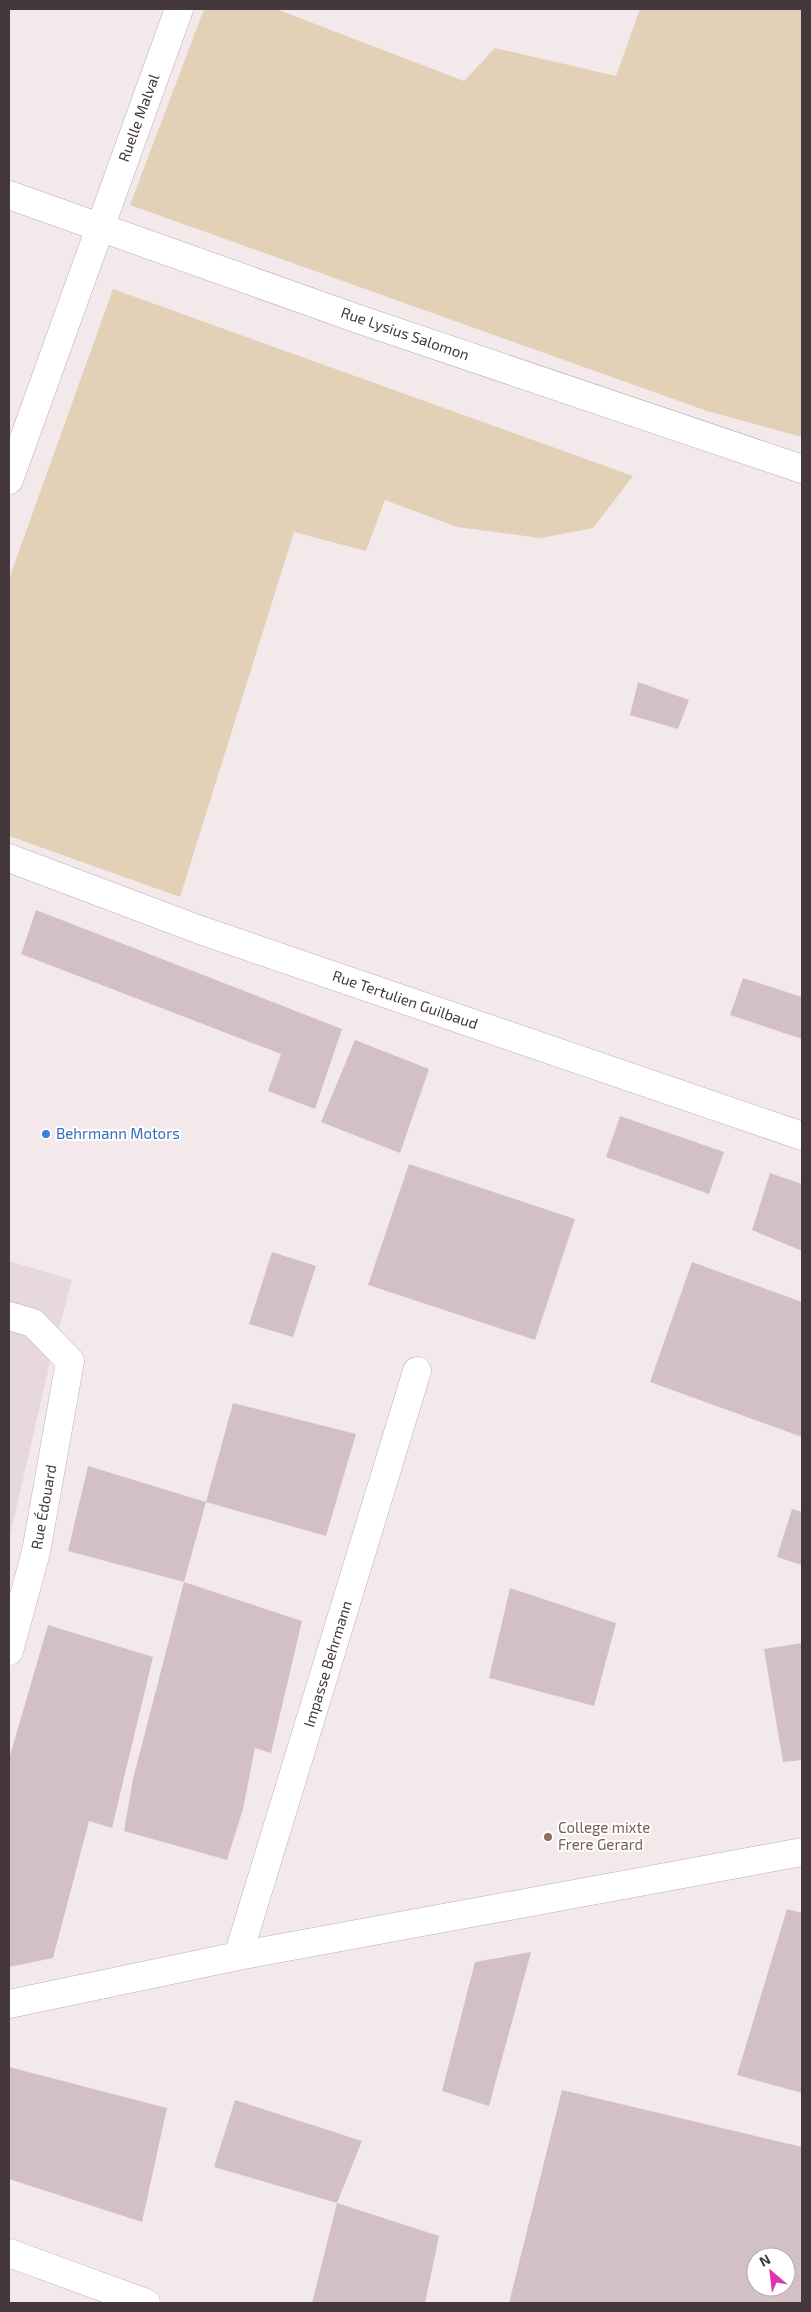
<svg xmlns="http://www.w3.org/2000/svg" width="811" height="2312" viewBox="0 0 811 2312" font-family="'Exo 2',sans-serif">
  <rect width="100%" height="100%" fill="#f3e9eb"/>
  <path fill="#e6d8db" d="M9 1261 72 1280 51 1358 9 1540Z"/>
  <path fill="#e2d0b7" d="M204 9H276L464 81 495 48 616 76 640 9H802V437L707 411 130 205Z
    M113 289 633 476 593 528 541 538 457 527 385 500 366 551 294 532 180 897 9 836V579Z"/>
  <path fill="#d3c0c5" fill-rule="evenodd" d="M638 682 689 700 678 729 630 715Z
    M36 910 342 1029 315 1109 268 1091 281 1054 21 954Z
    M743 978 802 997V1039L730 1015Z
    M355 1040 429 1069 400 1153 321 1122Z
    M620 1116 724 1152 709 1194 606 1157Z
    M409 1164 575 1219 535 1340 368 1285Z
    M770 1173 802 1184V1251L752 1230Z
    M272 1252 316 1266 293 1337 249 1324Z
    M692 1262 802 1302V1437L650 1382Z
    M233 1403 356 1434 326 1536 206 1502Z
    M88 1466 206 1502 184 1582 68 1551Z
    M792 1509 802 1512V1565L777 1557Z
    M184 1582 302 1621 271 1753 255 1748 243 1809 227 1860 124 1831 133 1779Z
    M510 1588 616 1623 594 1706 489 1678Z
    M48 1625 153 1657 112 1828 89 1821 53 1958 9 1967V1759Z
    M802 1643V1760L783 1762 764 1649Z
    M787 1909 802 1913V2093L737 2075Z
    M531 1952 489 2106 442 2091 475 1962Z
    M9 2067 167 2108 142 2222 9 2179Z
    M562 2090 802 2147V2303H509ZM756 2257H786V2287H756Z
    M235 2100 362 2141 337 2203 214 2167Z
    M337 2203 439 2236 425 2303H312Z"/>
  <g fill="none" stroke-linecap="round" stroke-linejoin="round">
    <defs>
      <path id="minor" d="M9 195 361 320 802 469
        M9 480 179 9
        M9 858 200 930 802 1136
        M9 1316 33 1323 70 1361 36 1552 9 1651
        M238 1956 417 1371
        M9 2004 238 1956 802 1852
        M9 2253 146 2303"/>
    </defs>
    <use href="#minor" stroke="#bdadb1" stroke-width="29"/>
    <use href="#minor" stroke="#fff" stroke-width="28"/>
  </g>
  <circle fill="#3f7fe0" stroke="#fff" stroke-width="2" cx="46" cy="1134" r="5"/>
  <circle fill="#8d6e63" stroke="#fff" stroke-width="2" cx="548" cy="1837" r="5"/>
  <g text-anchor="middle" stroke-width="4" stroke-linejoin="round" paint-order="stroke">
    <g font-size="15" fill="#45383c" stroke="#fff">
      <text transform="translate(139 118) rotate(-70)" y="5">Ruelle Malval</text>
      <text transform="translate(405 334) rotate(19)" y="5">Rue Lysius Salomon</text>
      <text transform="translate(405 1000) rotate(19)" y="5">Rue Tertulien Guilbaud</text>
      <text transform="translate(44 1507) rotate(-80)" y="5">Rue Édouard</text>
      <text transform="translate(328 1664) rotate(-73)" y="5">Impasse Behrmann</text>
    </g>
    <g font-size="15" fill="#366cbe" stroke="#fff" text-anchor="start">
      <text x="56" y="1139">Behrmann Motors</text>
    </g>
    <g font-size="15" fill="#785e54" stroke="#fff" text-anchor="start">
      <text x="558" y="1833">College mixte<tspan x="558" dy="17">Frere Gerard</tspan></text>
    </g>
  </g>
  <rect width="811" height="2312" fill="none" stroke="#45383c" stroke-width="20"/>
  <g transform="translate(771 2272) rotate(332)"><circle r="24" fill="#ffffff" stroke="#b5afb1"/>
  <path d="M0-4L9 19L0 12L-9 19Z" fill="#e033b1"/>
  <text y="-8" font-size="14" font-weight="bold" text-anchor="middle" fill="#45383c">N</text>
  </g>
</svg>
